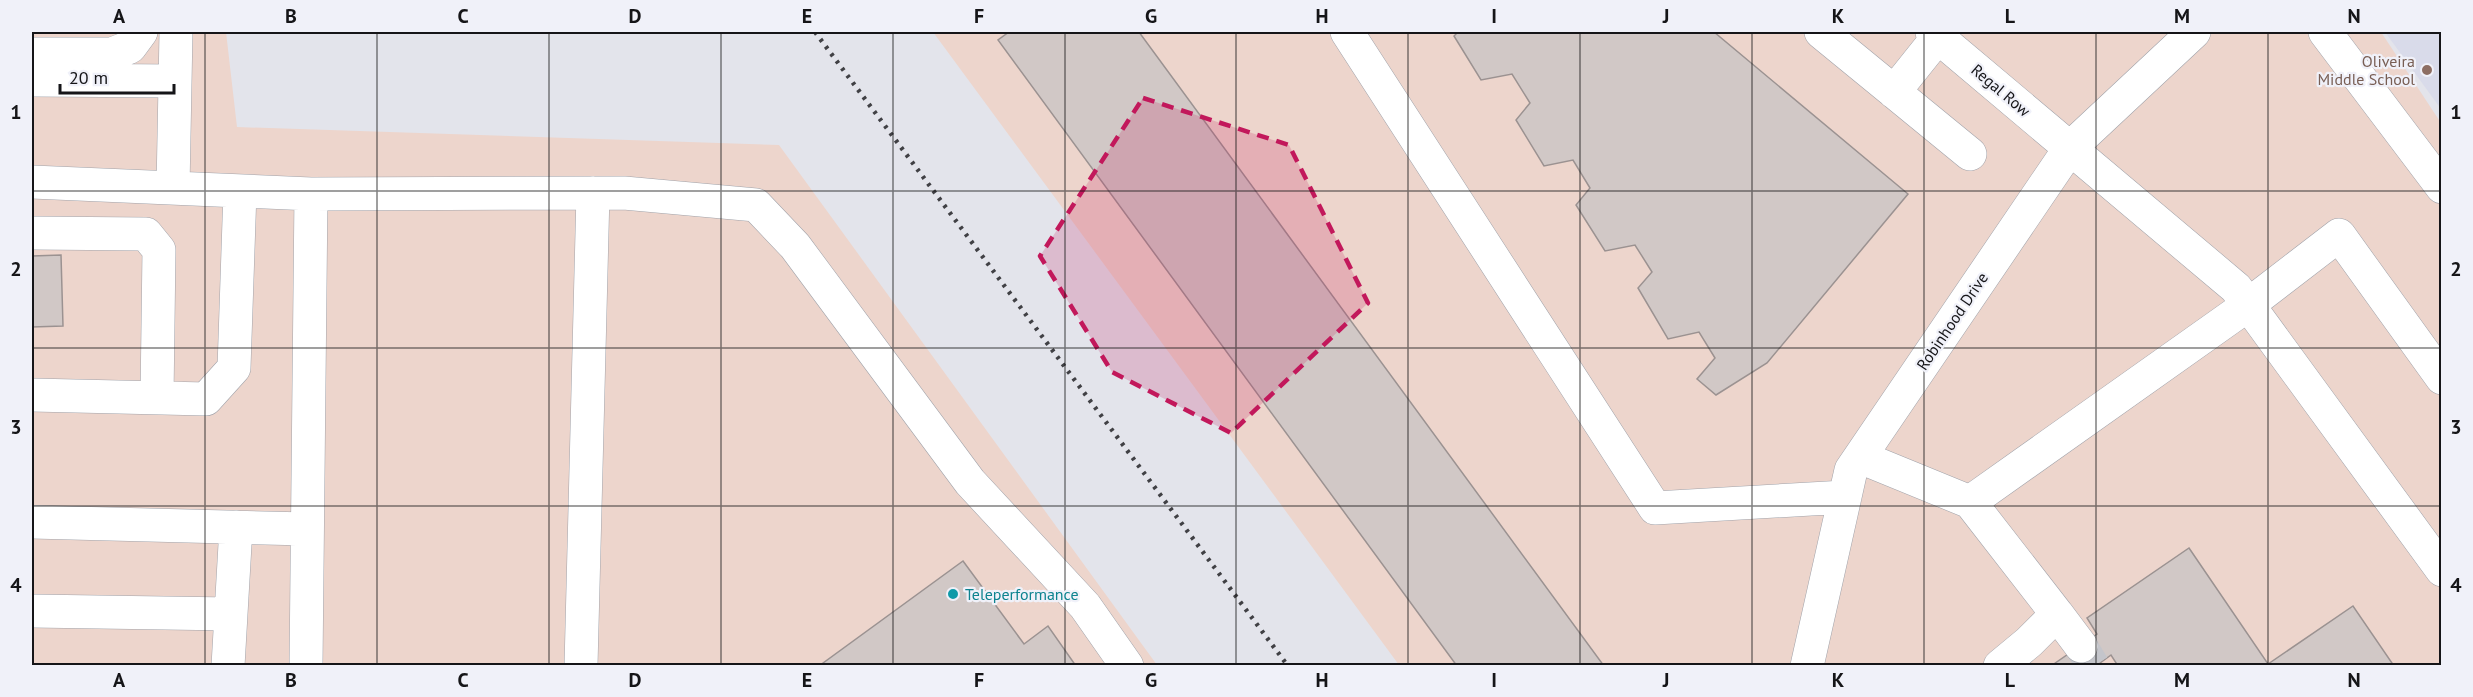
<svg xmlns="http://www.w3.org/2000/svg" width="2473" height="697" viewBox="0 0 2473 697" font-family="'PT Sans',sans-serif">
  <rect width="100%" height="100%" fill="#e3e4eb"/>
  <path fill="#edd5cc" d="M32 32H226L237 127 779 145 1157 665H32Z
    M933 32H2381L2441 123V665H1399Z"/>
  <path fill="#d9dbea" d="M2385 32H2441V109Z"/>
  <path fill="#d1c8c6" stroke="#9b9291" stroke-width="1.5" d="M1009 32H1139L1604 666H1457L998 40Z
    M1458 32H1714L1908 194 1767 363 1716 395 1697 379 1715 358 1699 332 1668 339 1638 288 1652 272 1635 245 1605 251 1576 205 1590 188 1573 160 1544 166 1516 120 1530 103 1512 74 1481 80 1454 36Z
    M61 255 63 326 32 327V256Z
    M2189 548 2268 664 2353 606 2394 666H2118L2111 655 2096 666H2051L2097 634 2087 618Z
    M963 561 1024 644 1048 626 1076 666H819Z"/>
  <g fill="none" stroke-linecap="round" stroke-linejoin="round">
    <path stroke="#c4c5cb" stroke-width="33" stroke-dasharray="33 16" stroke-linecap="butt" d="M2081 646 2093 666"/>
    <defs>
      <path id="minor" d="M1347 32 1655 508 1845 497
        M1821 32 1970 154
        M1932 32 2236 288 2442 570
        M2325 32 2442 187
        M32 54H112L130 47 141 32
        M32 80 175 81
        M1894 92 1938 37
        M32 182 311 194 306 666
        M173 188 176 32
        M311 194 624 193 756 205 795 246 970 482 1085 606 1127 666
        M32 233 146 234 159 250 157 398
        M32 395 206 399 234 368 240 191
        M1860 457 1970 502 2057 614 2029 642 2000 666
        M1970 502 2248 305 2339 235 2442 378
        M32 522 307 529
        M32 611 231 614
        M2057 614 2081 646
        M228 666 236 527
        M581 666 593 193
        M1807 666 1851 470 2070 148 2194 32"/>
    </defs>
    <use href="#minor" stroke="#a1a3aa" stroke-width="34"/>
    <use href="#minor" stroke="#fff" stroke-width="33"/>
    <path stroke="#404044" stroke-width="4.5" stroke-dasharray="3 6" stroke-linecap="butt" d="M815 32 1288 666"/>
  </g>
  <path fill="#c2185b" fill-opacity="0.2" stroke="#c2185b" stroke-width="4.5" stroke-dasharray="12 8" stroke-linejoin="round" d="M1143 98 1289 145 1368 303 1231 433 1112 372 1040 256Z"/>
  <path fill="none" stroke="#151518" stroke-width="1.5" stroke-opacity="0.55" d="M205 32V666M377 32V666M549 32V666M721 32V666M893 32V666M1065 32V666M1236 32V666M1408 32V666M1580 32V666M1752 32V666M1924 32V666M2096 32V666M2268 32V666M32 191H2442M32 348H2442M32 506H2442"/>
  <circle fill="#8d6e63" stroke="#f0f1f9" stroke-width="2" cx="2427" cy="70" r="6"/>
  <circle fill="#0f9aa8" stroke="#f0f1f9" stroke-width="2" cx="953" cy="594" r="6"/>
  <g text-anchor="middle" stroke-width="4.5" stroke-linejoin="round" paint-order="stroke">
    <g font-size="16" fill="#785e54" stroke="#f0f1f9" text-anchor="end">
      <text x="2415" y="67">Oliveira<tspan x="2415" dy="18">Middle School</tspan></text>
    </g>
    <g font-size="16" fill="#151518" stroke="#f0f1f9">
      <text transform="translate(2001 90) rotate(40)" y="6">Regal Row</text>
      <text transform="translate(1952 321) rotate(-56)" y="6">Robinhood Drive</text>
    </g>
    <g font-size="16" fill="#0d838f" stroke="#f0f1f9" text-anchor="start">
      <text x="965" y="600">Teleperformance</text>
    </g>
  </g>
  <rect width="2473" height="697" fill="none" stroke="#f0f1f9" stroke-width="66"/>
  <path d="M60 84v9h114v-9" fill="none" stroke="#151518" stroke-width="3"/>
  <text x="69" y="84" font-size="18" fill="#151518" stroke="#f0f1f9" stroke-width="4.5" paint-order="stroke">20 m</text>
  <rect x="33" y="33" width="2407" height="631" fill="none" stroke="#151518" stroke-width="2"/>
  <g font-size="20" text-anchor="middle" font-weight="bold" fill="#151518">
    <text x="119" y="23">A</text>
    <text x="291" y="23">B</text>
    <text x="463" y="23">C</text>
    <text x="635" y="23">D</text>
    <text x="807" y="23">E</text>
    <text x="979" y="23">F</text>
    <text x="1151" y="23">G</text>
    <text x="1322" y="23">H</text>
    <text x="1494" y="23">I</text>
    <text x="1666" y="23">J</text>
    <text x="1838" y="23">K</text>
    <text x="2010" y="23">L</text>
    <text x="2182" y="23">M</text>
    <text x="2354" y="23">N</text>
    <text x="16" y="119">1</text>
    <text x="2456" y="119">1</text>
    <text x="16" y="276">2</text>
    <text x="2456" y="276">2</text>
    <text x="16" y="434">3</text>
    <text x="2456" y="434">3</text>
    <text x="16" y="592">4</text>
    <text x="2456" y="592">4</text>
    <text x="119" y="687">A</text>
    <text x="291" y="687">B</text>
    <text x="463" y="687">C</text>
    <text x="635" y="687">D</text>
    <text x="807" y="687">E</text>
    <text x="979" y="687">F</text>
    <text x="1151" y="687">G</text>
    <text x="1322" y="687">H</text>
    <text x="1494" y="687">I</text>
    <text x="1666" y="687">J</text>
    <text x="1838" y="687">K</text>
    <text x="2010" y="687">L</text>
    <text x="2182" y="687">M</text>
    <text x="2354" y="687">N</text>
  </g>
</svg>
